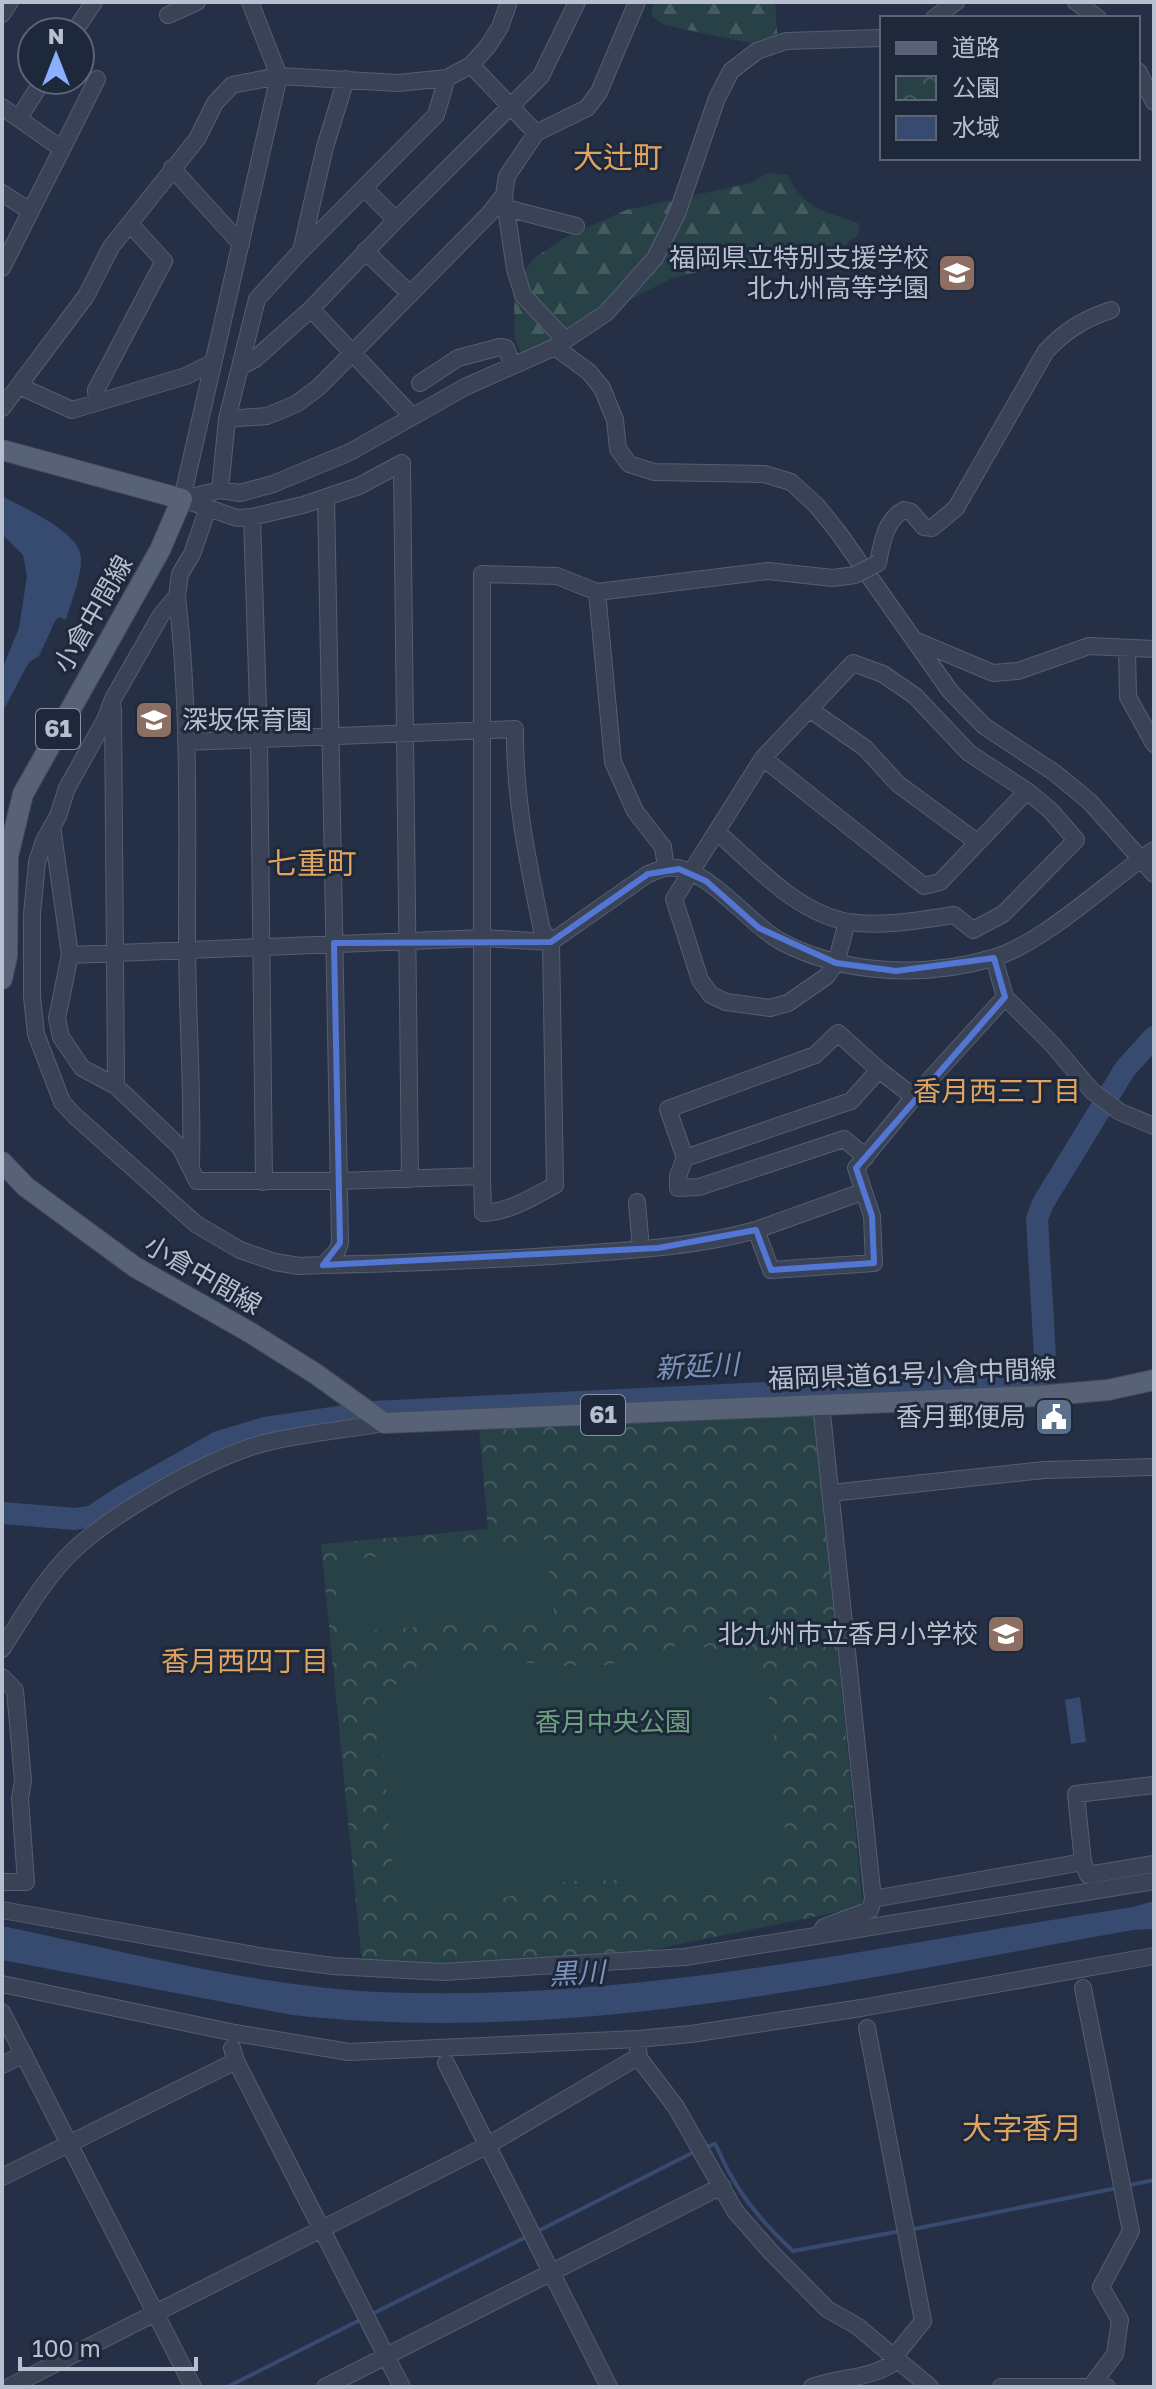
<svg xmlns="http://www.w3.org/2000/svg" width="1156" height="2389" viewBox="0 0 1156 2389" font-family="'Golos Text','Noto Sans JP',sans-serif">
  <defs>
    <pattern id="forest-firs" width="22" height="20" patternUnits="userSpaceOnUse" patternTransform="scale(2)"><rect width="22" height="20" fill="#274147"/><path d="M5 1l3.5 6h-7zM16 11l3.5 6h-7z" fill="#445b60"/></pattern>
    <pattern id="park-crowns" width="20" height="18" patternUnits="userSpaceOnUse" patternTransform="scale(2)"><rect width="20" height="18" fill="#274147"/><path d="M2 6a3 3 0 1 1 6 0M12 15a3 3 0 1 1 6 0" fill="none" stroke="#445b60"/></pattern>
  </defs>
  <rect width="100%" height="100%" fill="#253047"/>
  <path fill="url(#forest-firs)" d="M653 2H775L778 44 760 45 664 25 652 16Z
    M768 173 788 175C803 211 828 211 860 224L858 235 834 252 805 259 717 267 672 278 523 355 515 340 514 300 521 277 533 259 564 238 626 210 751 183Z"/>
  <path fill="url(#park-crowns)" d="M814 1412 863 1907 605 1959 449 1965 362 1963 321 1544 488 1529 479 1428Z"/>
  <path fill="#274147" d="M546 1540 554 1614 340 1634 333 1561Z
    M680 1645C723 1650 736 1646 767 1681L785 1831 781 1850 766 1871 739 1885 705 1892 618 1880 570 1881 524 1891 469 1910 448 1913 418 1904 399 1890 393 1876 381 1723 387 1695 406 1672 441 1656 569 1666 608 1665Z"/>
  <path fill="#374a6f" d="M2 496C23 508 79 531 81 557 82 577 71 601 66 620L59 617 55 621 39 656 29 662 2 713V669L19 628 27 576 23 555 2 534Z
    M1080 1697 1086 1742 1071 1744 1065 1700Z
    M1154 1901V1929L1133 1930C856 1979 575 2046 292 2015L2 1960V1927H7C127 1952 255 1986 377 1992 632 2003 882 1945 1133 1907Z"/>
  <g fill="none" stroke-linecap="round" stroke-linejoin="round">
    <path stroke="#374a6f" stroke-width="4" d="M704 2148 715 2144C720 2153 724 2163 729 2172 745 2203 768 2228 793 2251L901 2231
      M1125 2186 1154 2180
      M909 2230 1117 2188
      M536 2232 696 2151
      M372 2314 528 2236
      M227 2387 364 2318"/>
    <path stroke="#374a6f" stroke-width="22" d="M2 1513 75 1519 93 1516 123 1496 218 1442 265 1428 373 1412 1036 1380 1044 1371 1045 1357 1037 1219 1043 1203 1125 1069 1154 1037"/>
    <defs>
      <path id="minor" d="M1076 2 1098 18
        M2 14 10 2
        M168 15 197 2
        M934 18 956 2
        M74 32 94 2
        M471 65 536 133
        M1138 71 1154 102
        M346 79 325 147 301 251 436 115 447 78
        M2 107 62 149 2 268
        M19 118 43 80
        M62 149 97 79
        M172 168 241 244
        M364 188 396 220
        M2 193 30 211
        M504 195 515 269 523 295 564 339
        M506 208 576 226
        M365 251 410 294
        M311 309 412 416
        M555 347 589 372 602 388 615 420 618 449 629 464 654 472 764 474 791 482 817 506 838 532 950 691 984 726 1055 773 1090 802 1154 874
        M242 366 255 359 311 309 396 220 541 76 577 2
        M420 383 458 358 500 347 506 348 512 364
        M19 386 72 410 186 376 212 363
        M97 402 96 390 164 261 130 224
        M2 408 86 296 111 247 197 139 215 103 232 85 279 76 398 83 447 78 471 65 488 46 500 27 509 2
        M227 419 267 416 296 404 319 387 489 214 504 195 507 176 536 133 587 108 599 92 637 2
        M220 490 227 419 257 299 301 251
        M182 499 237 518 252 517 303 505 359 486 402 463 410 1179
        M182 499 279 76 250 2
        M183 499 220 490 240 493 273 484 350 452 465 387 555 347 606 313 655 258 677 214 717 98 731 71 757 51 786 41 882 38
        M252 517 259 739 264 1182
        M878 563C882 543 885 520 904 510L911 512 924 527 932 528 956 508 1046 351C1066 330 1084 319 1111 310
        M597 592 613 762 635 811 663 847 666 868
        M177 596 161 615 113 699 105 720 67 788 58 816 44 841 37 862 32 914V997L36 1034 62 1102 75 1116 196 1224 240 1250 275 1262 299 1266 323 1265 337 1251 340 1243 326 498
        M917 641 993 673 1018 671 1089 646 1154 649
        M1127 649 1128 697 1154 744
        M113 708 116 1086
        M809 709 865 748 898 784 977 842
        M186 742 515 729C514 797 528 863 542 930L551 942 555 1185C533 1197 509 1212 483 1213L482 1176V574L557 576 597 592 768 571 833 578 855 575
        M763 758 924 886 940 882 1027 791
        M52 826 70 955 57 1018 61 1037 82 1068 116 1086 180 1147 197 1181H338L482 1176
        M717 832C755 865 796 913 849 922 883 927 920 920 954 915L973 930 1003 914 1076 840 1051 811 1027 791 969 753 915 696 883 674 853 663 763 758 674 899 700 980 711 995 726 1002 770 1008 788 1003 827 976 836 963 847 922
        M70 955 483 938 551 942 648 874C654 872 660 869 665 868 705 862 747 923 780 941 844 975 924 978 993 958 1044 943 1108 881 1154 850
        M994 958 1005 997 1052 1044 1092 1091 1120 1112 1154 1126
        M866 1157 844 1139 699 1187 678 1188V1176L685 1158 851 1101 879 1070 914 1097
        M685 1158 668 1109 815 1055 838 1033 879 1070
        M191 1164C193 1088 187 1013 187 938 187 824 190 709 177 596L180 574 192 554 208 508
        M637 1202 641 1249
        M756 1230 862 1192
        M323 1265C413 1263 503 1260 592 1253 648 1249 702 1245 756 1230L771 1270 874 1263 872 1216 856 1168 914 1097 1005 997
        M831 1493 1044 1470 1154 1467
        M2 1649C22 1618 40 1586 65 1559 104 1517 208 1458 264 1443 303 1433 344 1430 384 1423
        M2 1677 15 1690 23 1781 20 1798 26 1882H2
        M1154 1785 1076 1794 1083 1862 1088 1875 1154 1864
        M873 1899 1083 1862
        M2 1910 265 1957 333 1966 443 1972 685 1957 1154 1881
        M821 1932 824 1927 870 1910 873 1899 821 1404
        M2 1984 235 2033 349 2052 638 2039 691 2034 861 2008 1154 1956
        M1083 1988 1131 2231 1101 2287 1120 2320 1115 2354 1092 2385
        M2 2012 193 2387
        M867 2028 923 2321 894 2357
        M232 2048 236 2061 402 2387
        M638 2049 639 2058 676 2107 735 2211 771 2252 827 2309 857 2326 930 2387
        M446 2063 609 2387
        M2 2065 24 2054
        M2 2177 236 2061
        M9 2387 488 2145 631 2061 639 2058
        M325 2387 722 2186
        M812 2387C839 2377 874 2379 897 2360
        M1001 2387H1107"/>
      <path id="major" d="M2 450 182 499 160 550 23 794 8 856 7 956 2 979
        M2 1162 26 1187 135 1267 251 1333 316 1374 384 1423 1038 1396 1108 1390 1154 1380"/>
    </defs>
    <use href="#minor" stroke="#555e70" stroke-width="18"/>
    <use href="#major" stroke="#434c5f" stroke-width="22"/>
    <use href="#minor" stroke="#3a4356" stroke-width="16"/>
    <use href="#major" stroke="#586276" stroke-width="20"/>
    <defs>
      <path id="minor-bridge" d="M855 575 878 563"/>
    </defs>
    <use href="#minor-bridge" stroke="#555e70" stroke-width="18" stroke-linecap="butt"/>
    <use href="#minor-bridge" stroke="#3a4356" stroke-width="16"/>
  </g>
  <path fill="none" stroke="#5376d5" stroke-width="6" stroke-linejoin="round" d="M679 869 706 881 759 928 836 963 896 971 994 958 1005 997 856 1168 872 1216 874 1263 771 1270 756 1230 658 1248 323 1265 340 1243 334 943 551 942 648 874Z"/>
  <defs>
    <symbol id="school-square" viewBox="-11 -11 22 22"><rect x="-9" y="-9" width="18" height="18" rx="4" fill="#8d6e63" stroke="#1e283b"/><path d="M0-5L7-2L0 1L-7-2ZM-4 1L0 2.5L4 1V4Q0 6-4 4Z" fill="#fff"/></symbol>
    <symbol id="civic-square" viewBox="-11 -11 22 22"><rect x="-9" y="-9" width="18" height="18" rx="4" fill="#5c6f8a" stroke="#1e283b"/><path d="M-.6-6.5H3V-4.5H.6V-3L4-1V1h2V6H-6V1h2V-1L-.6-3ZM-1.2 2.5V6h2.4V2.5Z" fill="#fff"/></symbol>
  </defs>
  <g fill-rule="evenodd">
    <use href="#school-square" x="935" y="251" width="44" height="44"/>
    <use href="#school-square" x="132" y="698" width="44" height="44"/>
    <use href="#civic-square" x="1032" y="1395" width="44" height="44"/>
    <use href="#school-square" x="984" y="1612" width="44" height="44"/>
  </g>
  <g text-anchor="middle" stroke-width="6" stroke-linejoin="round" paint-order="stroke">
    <g fill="#1e283b" stroke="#8a92a3" stroke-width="2">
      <rect x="36" y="709" width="44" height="40" rx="6"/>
      <rect x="581" y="1395" width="44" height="40" rx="6"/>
    </g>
    <g font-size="24" font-weight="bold" fill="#b8bfcf">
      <text x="58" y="737">61</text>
      <text x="603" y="1423">61</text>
    </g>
    <g font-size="26" fill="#b8bfcf" stroke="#1e283b" text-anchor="end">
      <text x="929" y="267">福岡県立特別支援学校<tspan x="929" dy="30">北九州高等学園</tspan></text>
      <text x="182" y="729" text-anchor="start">深坂保育園</text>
      <text x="1026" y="1426">香月郵便局</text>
      <text x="978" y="1643">北九州市立香月小学校</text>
    </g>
    <g font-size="26" fill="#b8bfcf" stroke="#1e283b">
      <text transform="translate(93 614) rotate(-60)" y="9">小倉中間線</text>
      <text transform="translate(203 1275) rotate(30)" y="9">小倉中間線</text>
      <text transform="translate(912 1374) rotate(-2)" y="9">福岡県道61号小倉中間線</text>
    </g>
    <g font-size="26" fill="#6ca27d" stroke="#1e283b">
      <text x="613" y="1731">香月中央公園</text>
    </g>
    <g font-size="28" fill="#e1a360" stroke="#1e283b">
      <text x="997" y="1101">香月西三丁目</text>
      <text x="245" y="1671">香月西四丁目</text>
    </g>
    <g font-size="28" font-style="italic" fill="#7c91b9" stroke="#1e283b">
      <text transform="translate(697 1366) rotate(-3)" y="10">新延川</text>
      <text transform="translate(577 1973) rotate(-3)" y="10">黒川</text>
    </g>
    <g font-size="30" fill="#e1a360" stroke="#1e283b">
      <text x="618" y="168">大辻町</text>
      <text x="312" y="874">七重町</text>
      <text x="1022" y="2139">大字香月</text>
    </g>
  </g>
  <rect width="1156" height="2389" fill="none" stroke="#b8bfcf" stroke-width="8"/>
  <rect x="880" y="16" width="260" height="144" fill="#1e283b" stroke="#5c6476" stroke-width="2"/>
  <rect x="896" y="42" width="40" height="12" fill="#586276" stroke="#5c6476" stroke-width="2"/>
  <text x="952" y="56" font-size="24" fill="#b8bfcf">道路</text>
  <rect x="896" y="76" width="40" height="24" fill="url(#park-crowns)" stroke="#5c6476" stroke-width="2"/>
  <text x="952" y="96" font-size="24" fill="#b8bfcf">公園</text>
  <rect x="896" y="116" width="40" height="24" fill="#374a6f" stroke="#5c6476" stroke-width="2"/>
  <text x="952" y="136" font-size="24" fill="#b8bfcf">水域</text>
  <g transform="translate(56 56)"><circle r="38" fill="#1e283b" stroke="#5c6476" stroke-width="2"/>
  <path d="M0-6L14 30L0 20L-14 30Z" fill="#8cafff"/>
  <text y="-12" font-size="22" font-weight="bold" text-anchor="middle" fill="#b8bfcf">N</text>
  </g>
  <path d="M20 2357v12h176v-12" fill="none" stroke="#b8bfcf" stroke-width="4"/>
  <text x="32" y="2357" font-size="24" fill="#b8bfcf" stroke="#1e283b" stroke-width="6" paint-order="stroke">100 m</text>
</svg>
